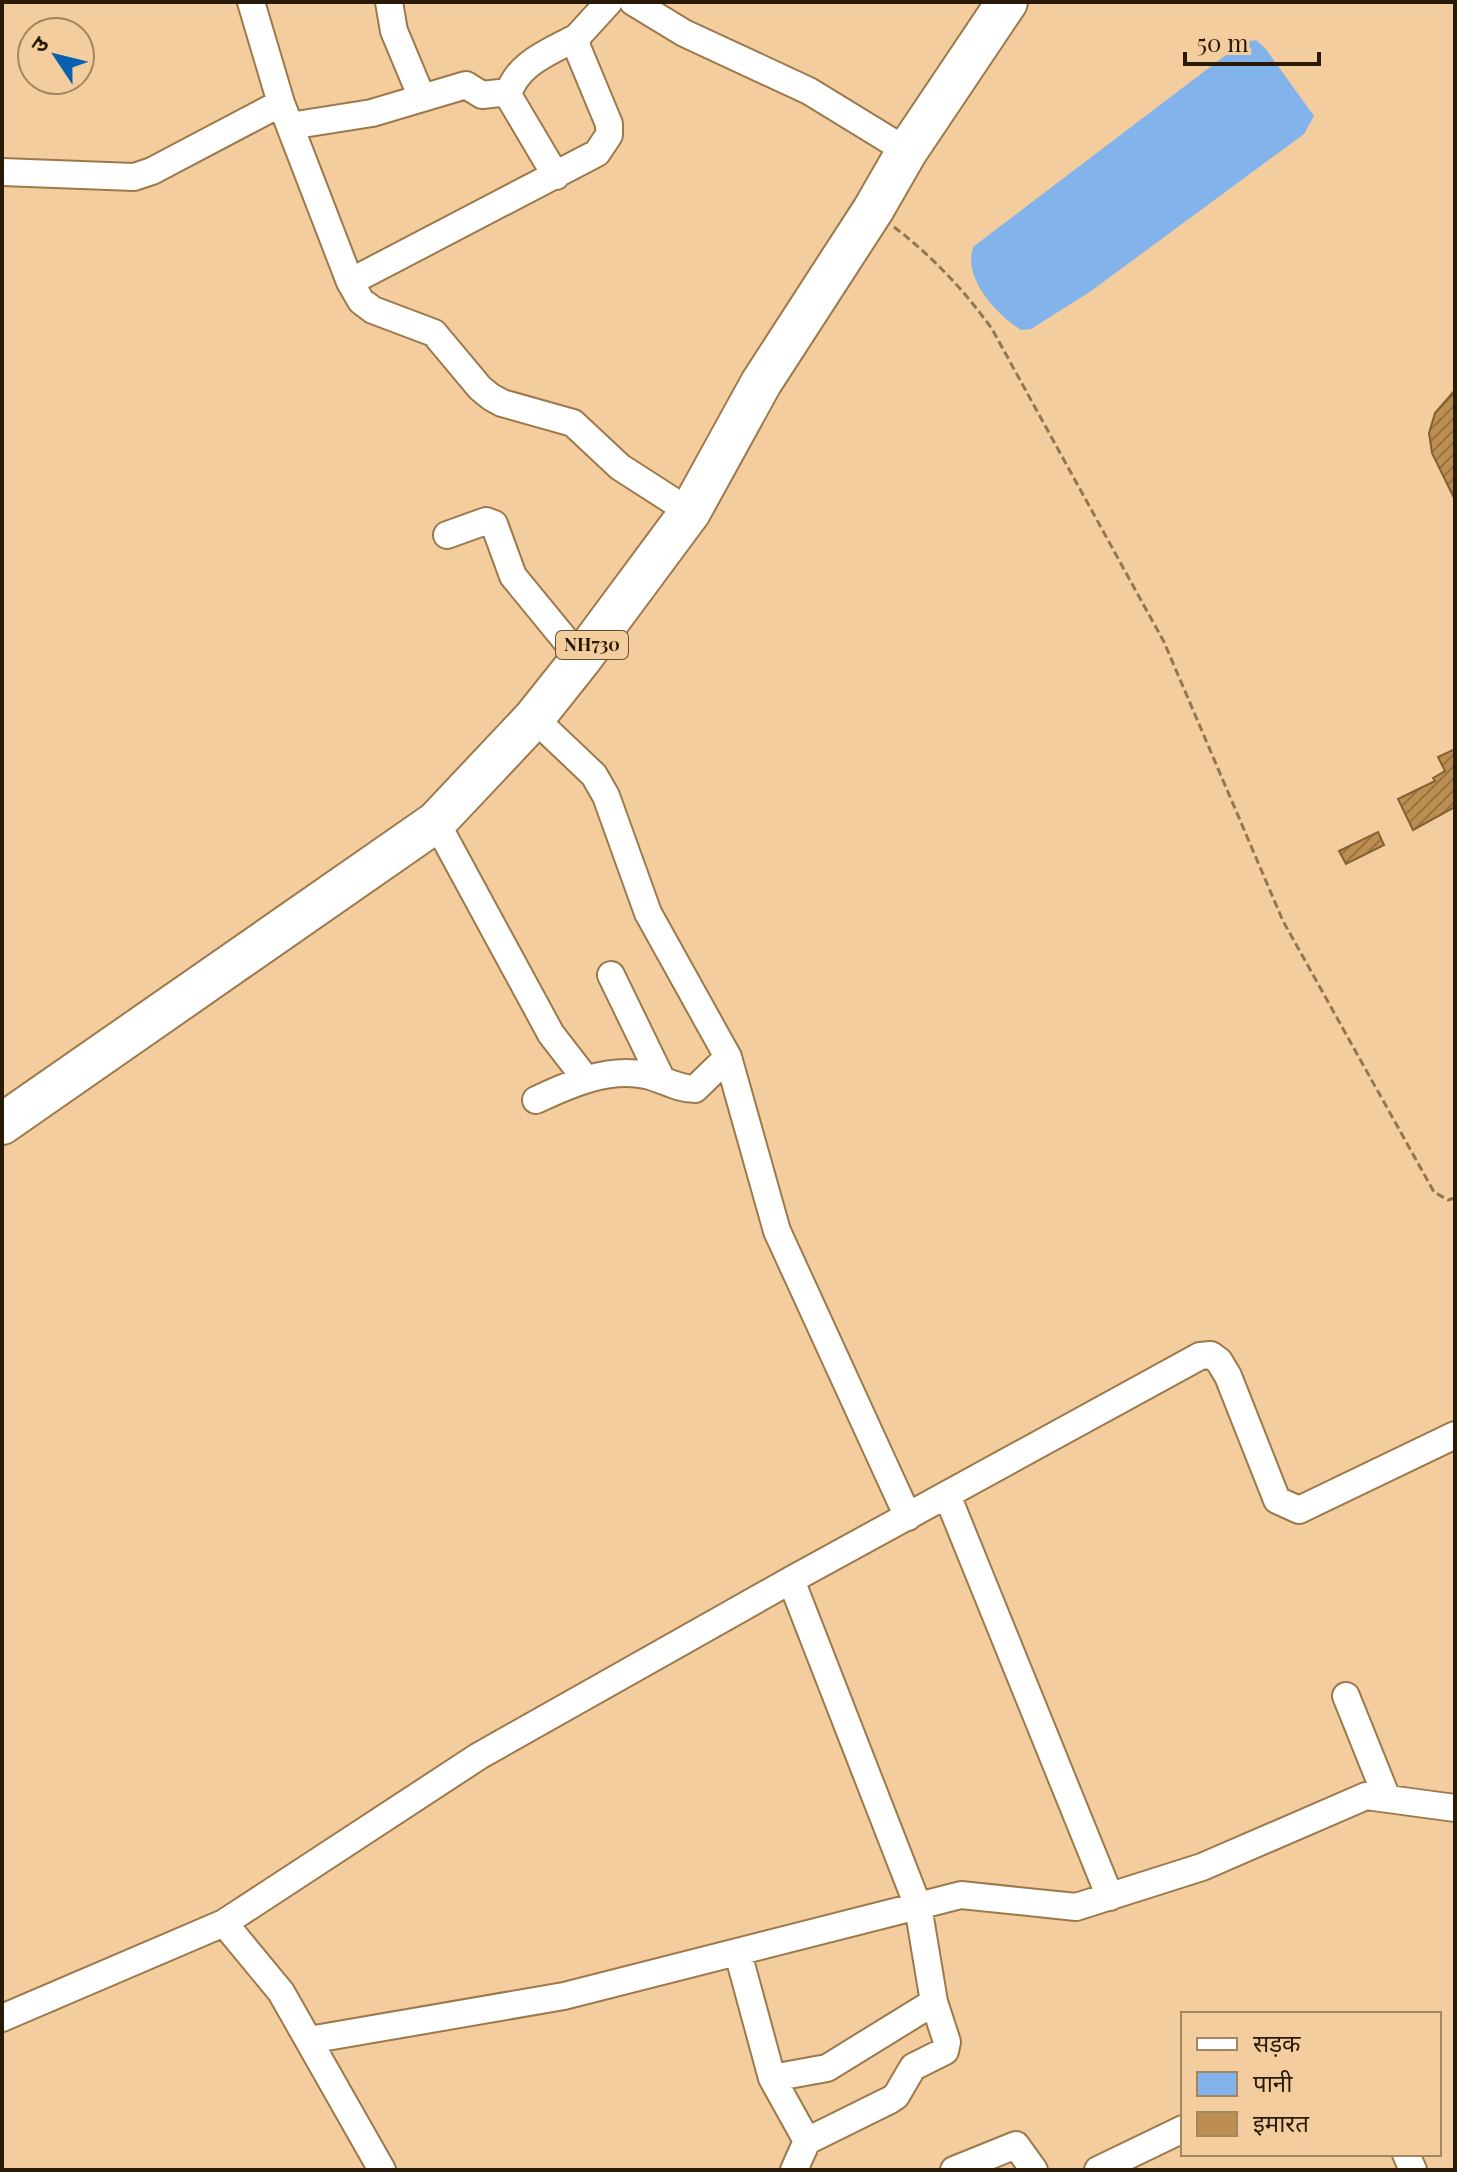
<svg xmlns="http://www.w3.org/2000/svg" width="1457" height="2172" viewBox="0 0 1457 2172" font-family="'Playfair Display','Noto Sans Devanagari',serif">
  <defs>
    <pattern id="building-hatch" width="6" height="6" patternUnits="userSpaceOnUse" patternTransform="scale(2)"><rect width="6" height="6" fill="#bd8e51"/><path d="M-1 1l2-2M0 6l6-6M5 7l2-2" fill="none" stroke="#9a7341"/></pattern>
  </defs>
  <rect width="100%" height="100%" fill="#f3cd9d"/>
  <path fill="#82b3eb" d="M1256 40 1265 48 1314 116 1304 134 1091 291 1031 329 1021 330C996 314 963 279 973 247L1243 42Z"/>
  <path fill="url(#building-hatch)" stroke="#846134" stroke-width="2" d="M1455 390V500L1432 453 1429 433 1435 413Z
    M1455 749V807L1413 830 1398 799 1435 781 1433 778 1445 771 1438 757Z
    M1378 832 1384 845 1346 864 1339 851Z"/>
  <g fill="none" stroke-linecap="round" stroke-linejoin="round">
    <defs>
      <path id="minor" d="M251 2 281 103 350 282 361 301 373 310 434 333 480 388 491 397 502 403 573 423 620 467 690 512
        M389 2 394 31 422 98
        M633 2 684 33 809 91 907 151
        M508 95C517 63 550 52 577 37
        M290 126 372 113 466 85 482 95 500 93 508 95 556 176
        M2 172 134 177 152 171 281 103
        M350 282 597 153 609 135V124L577 47V37L609 2
        M447 535 486 521 494 524 513 576 581 659
        M534 718 594 775 606 796 648 913 728 1057 777 1231 908 1517
        M436 822 551 1034 585 1078
        M611 975 661 1078
        M536 1100C570 1084 608 1067 646 1075 663 1079 678 1089 695 1089L728 1057
        M947 1495 1110 1897
        M791 1580 918 1906 934 2002 947 2042 945 2051 913 2067 896 2096 890 2100 807 2141
        M1346 1696 1387 1798
        M224 1923 281 1992 382 2170
        M738 1953 772 2078 807 2141 794 2170
        M2 2018 224 1923 479 1756 791 1580 1200 1356 1211 1355 1219 1361 1228 1376 1277 1500 1299 1510 1455 1435
        M309 2040 564 1996 961 1895 1076 1907 1202 1867 1366 1796 1455 1808
        M772 2078 827 2068 934 2002
        M1406 2154 1413 2170
        M954 2170 1016 2145 1034 2170
        M1098 2170 1183 2129"/>
      <path id="highway" d="M2 1124 436 822 534 718 581 659 690 512 761 383 873 210 907 151 1007 2"/>
    </defs>
    <use href="#minor" stroke="#9c794b" stroke-width="30"/>
    <use href="#highway" stroke="#9c794b" stroke-width="44"/>
    <path stroke="#917755" stroke-width="3" stroke-dasharray="8 4" stroke-linecap="butt" d="M894 227C932 256 964 290 992 329L1164 642 1283 921 1434 1192 1448 1200 1455 1198"/>
    <use href="#minor" stroke="#fff" stroke-width="26"/>
    <use href="#highway" stroke="#fff" stroke-width="40"/>
  </g>
  <g text-anchor="middle" stroke-width="6" stroke-linejoin="round" paint-order="stroke">
    <rect fill="#f3cd9d" stroke="#655034" stroke-width="2" x="556" y="631" width="72" height="28" rx="6"/>
    <g font-size="18" font-weight="bold" fill="#281a07">
      <text x="592" y="651">NH730</text>
    </g>
  </g>
  <rect width="1457" height="2172" fill="none" stroke="#281a07" stroke-width="8"/>
  <rect x="1181" y="2012" width="260" height="144" fill="#f3cd9d" stroke="#a28561" stroke-width="2"/>
  <rect x="1197" y="2038" width="40" height="12" fill="#ffffff" stroke="#a28561" stroke-width="2"/>
  <text x="1253" y="2052" font-size="24" fill="#281a07">सड़क</text>
  <rect x="1197" y="2072" width="40" height="24" fill="#82b3eb" stroke="#a28561" stroke-width="2"/>
  <text x="1253" y="2092" font-size="24" fill="#281a07">पानी</text>
  <rect x="1197" y="2112" width="40" height="24" fill="#bd8e51" stroke="#a28561" stroke-width="2"/>
  <text x="1253" y="2132" font-size="24" fill="#281a07">इमारत</text>
  <g transform="translate(56 56) rotate(305)"><circle r="38" fill="#f3cd9d" stroke="#a28561" stroke-width="2"/>
  <path d="M0-6L14 30L0 20L-14 30Z" fill="#0960ae"/>
  <text y="-12" font-size="22" font-weight="bold" text-anchor="middle" fill="#281a07">उ</text>
  </g>
  <path d="M1185 52v12h134v-12" fill="none" stroke="#281a07" stroke-width="4"/>
  <text x="1197" y="52" font-size="24" fill="#281a07" stroke="#f3cd9d" stroke-width="6" paint-order="stroke">50 m</text>
</svg>
